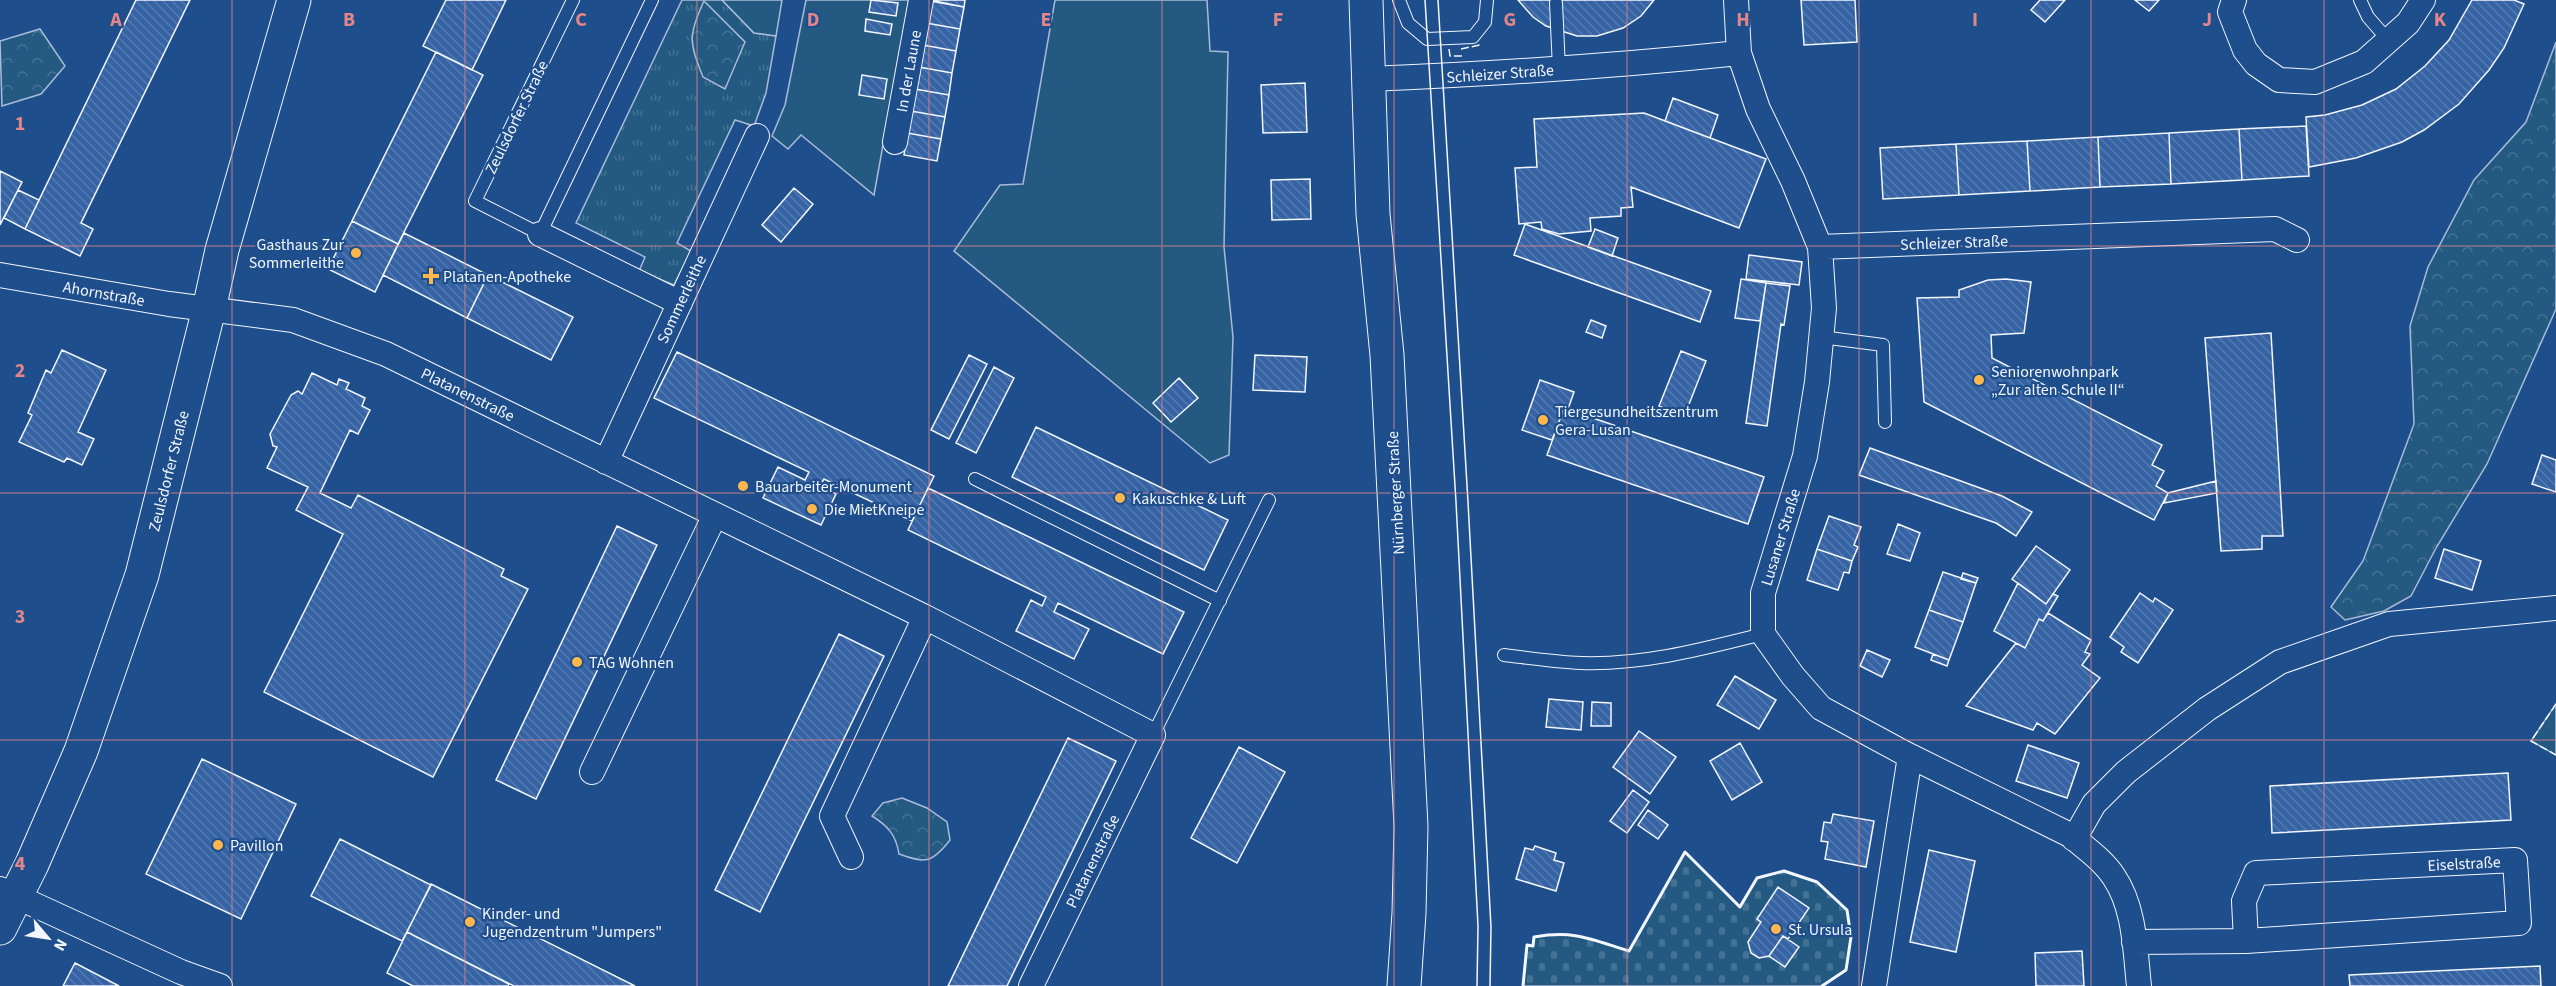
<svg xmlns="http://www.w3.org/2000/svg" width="2556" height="986" viewBox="0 0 2556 986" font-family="'Source Sans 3',sans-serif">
  <defs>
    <pattern id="grass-tufts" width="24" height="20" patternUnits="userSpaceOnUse" patternTransform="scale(1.5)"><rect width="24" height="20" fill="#245a82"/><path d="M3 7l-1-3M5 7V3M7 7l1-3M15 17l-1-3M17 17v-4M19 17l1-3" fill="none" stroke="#447295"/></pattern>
    <pattern id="forest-crowns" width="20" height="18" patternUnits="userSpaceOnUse" patternTransform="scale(1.5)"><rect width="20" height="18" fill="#245a82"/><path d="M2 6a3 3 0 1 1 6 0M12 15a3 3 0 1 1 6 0" fill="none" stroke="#447295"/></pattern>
    <pattern id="cemetery-stones" width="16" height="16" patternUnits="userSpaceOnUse" patternTransform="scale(1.5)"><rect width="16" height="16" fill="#245a82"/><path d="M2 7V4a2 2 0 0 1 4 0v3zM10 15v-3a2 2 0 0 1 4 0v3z" fill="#447295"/></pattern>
    <pattern id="building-back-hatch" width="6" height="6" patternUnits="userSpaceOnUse" patternTransform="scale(1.5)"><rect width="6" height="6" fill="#3563a3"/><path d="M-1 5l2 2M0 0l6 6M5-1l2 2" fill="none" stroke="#537ab1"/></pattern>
  </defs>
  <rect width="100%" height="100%" fill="#1f4e8c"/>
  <path fill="url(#grass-tufts)" stroke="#a8bbd7" stroke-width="1.5" d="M682 0H722L754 33 776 36 766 93 754 126 735 120 677 243 691 251 674 285 639 271 645 257 576 223Z"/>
  <path fill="url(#forest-crowns)" stroke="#a8bbd7" stroke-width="1.5" d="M704 1 745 42 725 89 703 77C689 42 688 35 704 1Z
    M40 29 65 66 41 94 2 106 0 41Z
    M2556 42V309L2487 464 2436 548 2411 596 2384 611 2345 620 2331 607 2363 561 2414 424 2410 326 2428 267 2474 180 2526 122Z
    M902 798 927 808 947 822 950 840C932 863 926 864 899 854 896 835 888 826 872 816L883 803Z"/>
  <path fill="url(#cemetery-stones)" stroke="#a8bbd7" stroke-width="1.5" d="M1685 852 1739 907 1757 878 1784 871 1817 882 1847 910 1851 937 1846 970 1822 986H1523L1527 945 1533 946 1534 937C1575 930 1590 939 1629 951Z"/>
  <path fill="#245a82" stroke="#a8bbd7" stroke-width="1.5" d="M722 0H782L776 36 754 33Z
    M806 0H909L874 195 801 135 788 149 772 136 785 105Z
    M1055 0H1207L1210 51 1228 52 1224 247 1233 337 1229 455 1210 463 954 251 1000 185 1023 184Z
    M2556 704V755L2531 741Z"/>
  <path fill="url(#building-back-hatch)" stroke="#f2f6ff" stroke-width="1.5" d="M136 0H190L81 223 93 229 80 256 25 229Z
    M446 0H506L472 70 423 46Z
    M871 0 898 3 896 16 869 12Z
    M930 0H965L964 7Z
    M1518 0H1654L1641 16 1623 28 1597 36H1577L1546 26 1533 17Z
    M1801 0H1855L1857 42 1804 45Z
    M2040 0H2065L2045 22 2031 10Z
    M2135 0H2159L2149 11Z
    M2472 0H2514L2524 4 2504 48 2489 70 2459 104 2424 130 2402 142 2356 158 2309 167 2306 117 2325 115 2362 105 2396 89 2425 66 2449 40Z
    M930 1 964 7 960 29 926 23Z
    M866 19 892 24 890 35 865 31Z
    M926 23 960 29 956 51 923 45Z
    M923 45 956 51 952 73 919 67Z
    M436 52 483 75 398 244 352 221Z
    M919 67 952 73 949 95 915 89Z
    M862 75 887 79 884 99 859 95Z
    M1305 83 1307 132 1263 133 1261 85Z
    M915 89 949 95 945 117 911 111Z
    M1673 98 1718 115 1710 138 1665 121Z
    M911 111 945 117 941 139 907 133Z
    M1644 113 1766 159 1739 228 1631 187 1633 207 1621 208V216L1590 218 1591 231 1559 234 1542 229 1541 222 1519 224 1515 168 1537 167 1534 119Z
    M2306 126 2309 176 2242 180 2239 129Z
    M2239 129 2242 180 2171 184 2169 133Z
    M907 133 941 139 937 161 904 155Z
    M2169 133 2171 184 2100 187 2098 137Z
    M2098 137 2100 187 2030 191 2027 141Z
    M2027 141 2030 191 1959 195 1956 144Z
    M1956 144 1959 195 1883 199 1880 148Z
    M0 171 22 182 0 225Z
    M1310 179 1311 219 1272 220 1271 180Z
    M794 188 813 204 781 242 762 225Z
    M18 190 39 200 25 229 4 218Z
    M352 221 398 244 375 292 328 269Z
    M1525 224 1711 291 1700 322 1514 255Z
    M1595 229 1618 238 1612 256 1588 247Z
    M404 233 488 275 467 318 383 275Z
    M1749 255 1802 262 1799 285 1746 279Z
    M488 275 573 317 551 360 467 318Z
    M1741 279 1766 283 1760 321 1735 318Z
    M2006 279 2031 282 2024 333 1991 335 1992 358 2162 445 2152 465 2164 471 2156 486 2168 493 2154 520 1924 402 1917 298 1959 297V290L1988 280Z
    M1766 283 1790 286 1784 325 1781 324 1767 426 1746 423Z
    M1591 320 1606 326 1602 338 1586 332Z
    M2271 333 2283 536H2262V549L2221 551 2205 338Z
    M62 350 106 370 78 432 94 439 82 465 67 458 64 462 19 442 32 415 28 413 46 370 51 373Z
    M1681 351 1706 361 1684 417 1659 406Z
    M677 352 934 476 912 521 824 479 820 486 836 494 821 525 763 498 778 467 805 480 809 472 654 398Z
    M969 355 987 364 949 439 931 430Z
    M1255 355 1307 357 1305 392 1253 390Z
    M994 367 1014 378 976 453 956 443Z
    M312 373 337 385 339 379 349 383 346 389 365 398 362 406 370 410 358 434 350 430 320 493 351 508 358 495 504 569 501 576 528 589 433 777 264 692 343 534 296 510 308 487 267 468 277 447 273 446 270 434 291 395 298 391 302 394Z
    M1179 378 1198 398 1171 422 1153 403Z
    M1540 380 1574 392 1568 409 1564 408 1552 440 1522 430Z
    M1564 408 1764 477 1748 524 1547 455Z
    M1036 427 1228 520 1204 570 1012 477Z
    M1870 448 2002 496 2032 512 2016 536 1996 523 1859 475Z
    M2542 455 2556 460V492L2532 484Z
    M2216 481 2217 493 2164 503 2168 493Z
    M928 488 1184 612 1163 654 1058 603 1054 612 1089 629 1074 659 1016 631 1031 600 1042 606 1046 597 908 530Z
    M1829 516 1861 527 1854 545 1858 547 1852 561 1817 549Z
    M1898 524 1920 533 1910 561 1887 554Z
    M617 526 657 545 536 799 496 780Z
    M2036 546 2070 570 2046 604 2012 579Z
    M1817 549 1852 561 1849 573 1844 572 1838 590 1807 580Z
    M2444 549 2481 561 2472 590 2435 578Z
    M1943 572 1976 583 1963 622 1929 610Z
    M1963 573 1978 578 1976 583 1961 579Z
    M2018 583 2046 604 2053 594 2058 596 2043 621 2039 619 2025 648 1994 631Z
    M2140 593 2153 602 2155 598 2173 610 2138 663 2121 652 2124 647 2110 637Z
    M1929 610 1963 622 1949 660 1915 647Z
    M2048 613 2091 640 2085 652 2090 654 2082 665 2100 678 2055 734 2037 723 2033 730 1966 706 2016 643 2025 648 2039 619 2043 621Z
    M839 634 884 656 760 912 715 890Z
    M1867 650 1890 660 1882 677 1860 666Z
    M1933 654 1949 660 1947 666 1931 660Z
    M1735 676 1776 700 1759 729 1717 705Z
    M1549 699 1583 702 1581 730 1546 727Z
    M1592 702 1611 703V726H1591Z
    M1639 731 1676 757 1650 794 1613 767Z
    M1068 738 1116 761 1007 986H948Z
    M1740 743 1762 782 1732 800 1710 761Z
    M2028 745 2079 763 2067 798 2016 781Z
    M1239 747 1285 772 1237 863 1191 838Z
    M202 759 296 804 241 919 146 874Z
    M2508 773 2511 820 2272 833 2270 786Z
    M1633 790 1649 802 1627 833 1610 821Z
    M1648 810 1668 825 1658 839 1638 825Z
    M1833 814 1874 821 1866 867 1825 859 1828 842 1821 841 1824 822 1831 823Z
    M340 839 431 885 402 941 311 896Z
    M1535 846 1556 853 1554 860 1564 863 1556 891 1516 879 1525 848 1533 850Z
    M1929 850 1975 861 1956 952 1910 942Z
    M431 884 635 986H514L407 932Z
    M1778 887 1809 908 1788 939 1783 936 1769 956 1759 958 1751 953 1748 942 1761 922 1757 919Z
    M407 932 509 984 508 986H413L387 973Z
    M1783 936 1799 947 1785 967 1769 956Z
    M2082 951 2084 986H2036L2035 953Z
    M75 963 119 986H63Z
    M2540 966 2541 986H2350L2349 975Z"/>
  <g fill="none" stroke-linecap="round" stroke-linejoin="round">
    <defs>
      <path id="lane" d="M573 0 475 201 540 234 652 0
        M1399 0 1408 23 1427 39 1473 37 1485 22 1487 0
        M2360 0 2368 17 2389 41
        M1556 3 1559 69
        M1821 337 1883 345 1885 422
        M975 479 1220 601
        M1504 655C1529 658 1555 662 1581 663 1644 665 1703 649 1763 634
        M1153 735 1269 500"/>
      <path id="street" d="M1736 0 1739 53 1758 109 1793 181 1820 247 1824 308 1817 382 1805 456 1763 593V634L1793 676 1821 708 1904 753 2070 835C2085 848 2103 860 2114 877 2135 908 2135 950 2139 986
        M2234 0 2230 12 2245 50 2256 64 2279 80 2315 82 2364 62 2408 23 2423 0
        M1368 79C1492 74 1615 66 1739 53
        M895 142 921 0
        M540 234 680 303
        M1820 247 2275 229 2297 240
        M0 275 169 304 293 320 386 354 925 617 1153 735 1031 986
        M606 462 757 136
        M592 772 715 515
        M2074 839 2094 804 2126 772 2207 709 2280 662 2389 624 2556 608
        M851 857 832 816 925 617
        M0 889 181 972 220 986
        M2134 942 2246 941 2519 923 2515 860 2256 873 2244 901 2246 941
        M1874 986 1910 756"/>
      <path id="secondary" d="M1366 0 1373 214 1387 355 1411 826 1409 913 1404 986
        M0 928 32 864 81 751 142 575 209 309 222 250 294 0"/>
    </defs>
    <use href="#lane" stroke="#f2f6ff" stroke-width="14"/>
    <use href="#street" stroke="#f2f6ff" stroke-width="26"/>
    <use href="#secondary" stroke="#f2f6ff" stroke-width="35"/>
    <use href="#lane" stroke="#1f4e8c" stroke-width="12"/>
    <use href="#street" stroke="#1f4e8c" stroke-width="24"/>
    <use href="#secondary" stroke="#1f4e8c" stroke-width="33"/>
    <path stroke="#f2f6ff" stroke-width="1.5" d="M1425 0 1456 502 1478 926 1477 986
      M1438 0 1468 502 1491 927 1490 986"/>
    <path stroke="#f2f6ff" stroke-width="1.5" stroke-dasharray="8 3" stroke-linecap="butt" d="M1449 49 1450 56H1464
      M1461 49 1480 45
      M2556 704 2531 741 2556 755"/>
    <path stroke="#f2f6ff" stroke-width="3" d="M1523 986 1527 945 1533 946 1534 937C1575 930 1590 939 1629 951L1685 852 1740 907 1757 878 1784 871 1817 882 1847 910 1851 937 1846 970 1822 986"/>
  </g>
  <path fill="none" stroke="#e38589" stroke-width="1.5" stroke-opacity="0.55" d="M232 0V986M465 0V986M697 0V986M929 0V986M1162 0V986M1394 0V986M1627 0V986M1859 0V986M2091 0V986M2324 0V986M0 246H2556M0 493H2556M0 740H2556"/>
  <g fill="#ffb74d" stroke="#1f4e8c" stroke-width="2">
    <circle cx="356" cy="253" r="6"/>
    <path d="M428 267h6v6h6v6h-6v6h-6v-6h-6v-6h6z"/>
    <circle cx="1979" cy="380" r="6"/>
    <circle cx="1543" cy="420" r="6"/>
    <circle cx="743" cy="486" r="6"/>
    <circle cx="1120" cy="498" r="6"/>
    <circle cx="812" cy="509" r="6"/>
    <circle cx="577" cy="662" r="6"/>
    <circle cx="218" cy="845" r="6"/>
    <circle cx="470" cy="922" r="6"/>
    <circle cx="1776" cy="929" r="6"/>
  </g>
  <g text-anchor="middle" stroke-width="4.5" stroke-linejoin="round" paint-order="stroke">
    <g font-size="16" fill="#f2f6ff" stroke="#1f4e8c">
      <text transform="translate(908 71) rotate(-80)" y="6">In der Laune</text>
      <text transform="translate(1500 73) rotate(-4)" y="6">Schleizer Straße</text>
      <text transform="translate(516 117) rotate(-64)" y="6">Zeulsdorfer Straße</text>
      <text transform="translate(1954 242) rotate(-2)" y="6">Schleizer Straße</text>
      <text transform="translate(104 293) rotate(10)" y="6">Ahornstraße</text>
      <text transform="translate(681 299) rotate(-65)" y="6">Sommerleithe</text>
      <text transform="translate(468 394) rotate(26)" y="6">Platanenstraße</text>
      <text transform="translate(168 471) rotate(-76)" y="6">Zeulsdorfer Straße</text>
      <text transform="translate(1395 493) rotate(-93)" y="6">Nürnberger Straße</text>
      <text transform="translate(1780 537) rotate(-73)" y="6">Lusaner Straße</text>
      <text transform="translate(1092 861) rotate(-64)" y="6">Platanenstraße</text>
      <text transform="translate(2464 863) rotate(-3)" y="6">Eiselstraße</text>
    </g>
    <g font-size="16" fill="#f2f6ff" stroke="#1f4e8c" text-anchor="start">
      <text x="344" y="250" text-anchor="end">Gasthaus Zur<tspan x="344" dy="18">Sommerleithe</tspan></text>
      <text x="443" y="282">Platanen-Apotheke</text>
      <text x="1991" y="377">Seniorenwohnpark<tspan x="1991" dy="18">„Zur alten Schule II“</tspan></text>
      <text x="1555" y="417">Tiergesundheitszentrum<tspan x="1555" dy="18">Gera-Lusan</tspan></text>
      <text x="755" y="492">Bauarbeiter-Monument</text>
      <text x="1132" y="504">Kakuschke &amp; Luft</text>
      <text x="824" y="515">Die MietKneipe</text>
      <text x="589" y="668">TAG Wohnen</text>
      <text x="230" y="851">Pavillon</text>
      <text x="482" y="919">Kinder- und<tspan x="482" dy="18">Jugendzentrum "Jumpers"</tspan></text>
      <text x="1788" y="935">St. Ursula</text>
    </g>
  </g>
  <g font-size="20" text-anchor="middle" font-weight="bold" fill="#e38589" stroke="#1f4e8c" stroke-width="4.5" stroke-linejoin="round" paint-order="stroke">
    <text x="116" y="26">A</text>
    <text x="349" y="26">B</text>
    <text x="581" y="26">C</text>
    <text x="813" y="26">D</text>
    <text x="1046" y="26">E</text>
    <text x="1278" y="26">F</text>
    <text x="1510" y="26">G</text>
    <text x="1743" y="26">H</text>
    <text x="1975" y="26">I</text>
    <text x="2207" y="26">J</text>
    <text x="2440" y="26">K</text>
    <text x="20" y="130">1</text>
    <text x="20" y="377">2</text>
    <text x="20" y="623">3</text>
    <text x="20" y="870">4</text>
  </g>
  <g transform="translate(48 938) rotate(119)" stroke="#1f4e8c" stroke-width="4.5" paint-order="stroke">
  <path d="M0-4.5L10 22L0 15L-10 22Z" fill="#f2f6ff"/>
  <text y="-9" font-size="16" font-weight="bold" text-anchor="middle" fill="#f2f6ff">N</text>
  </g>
</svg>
